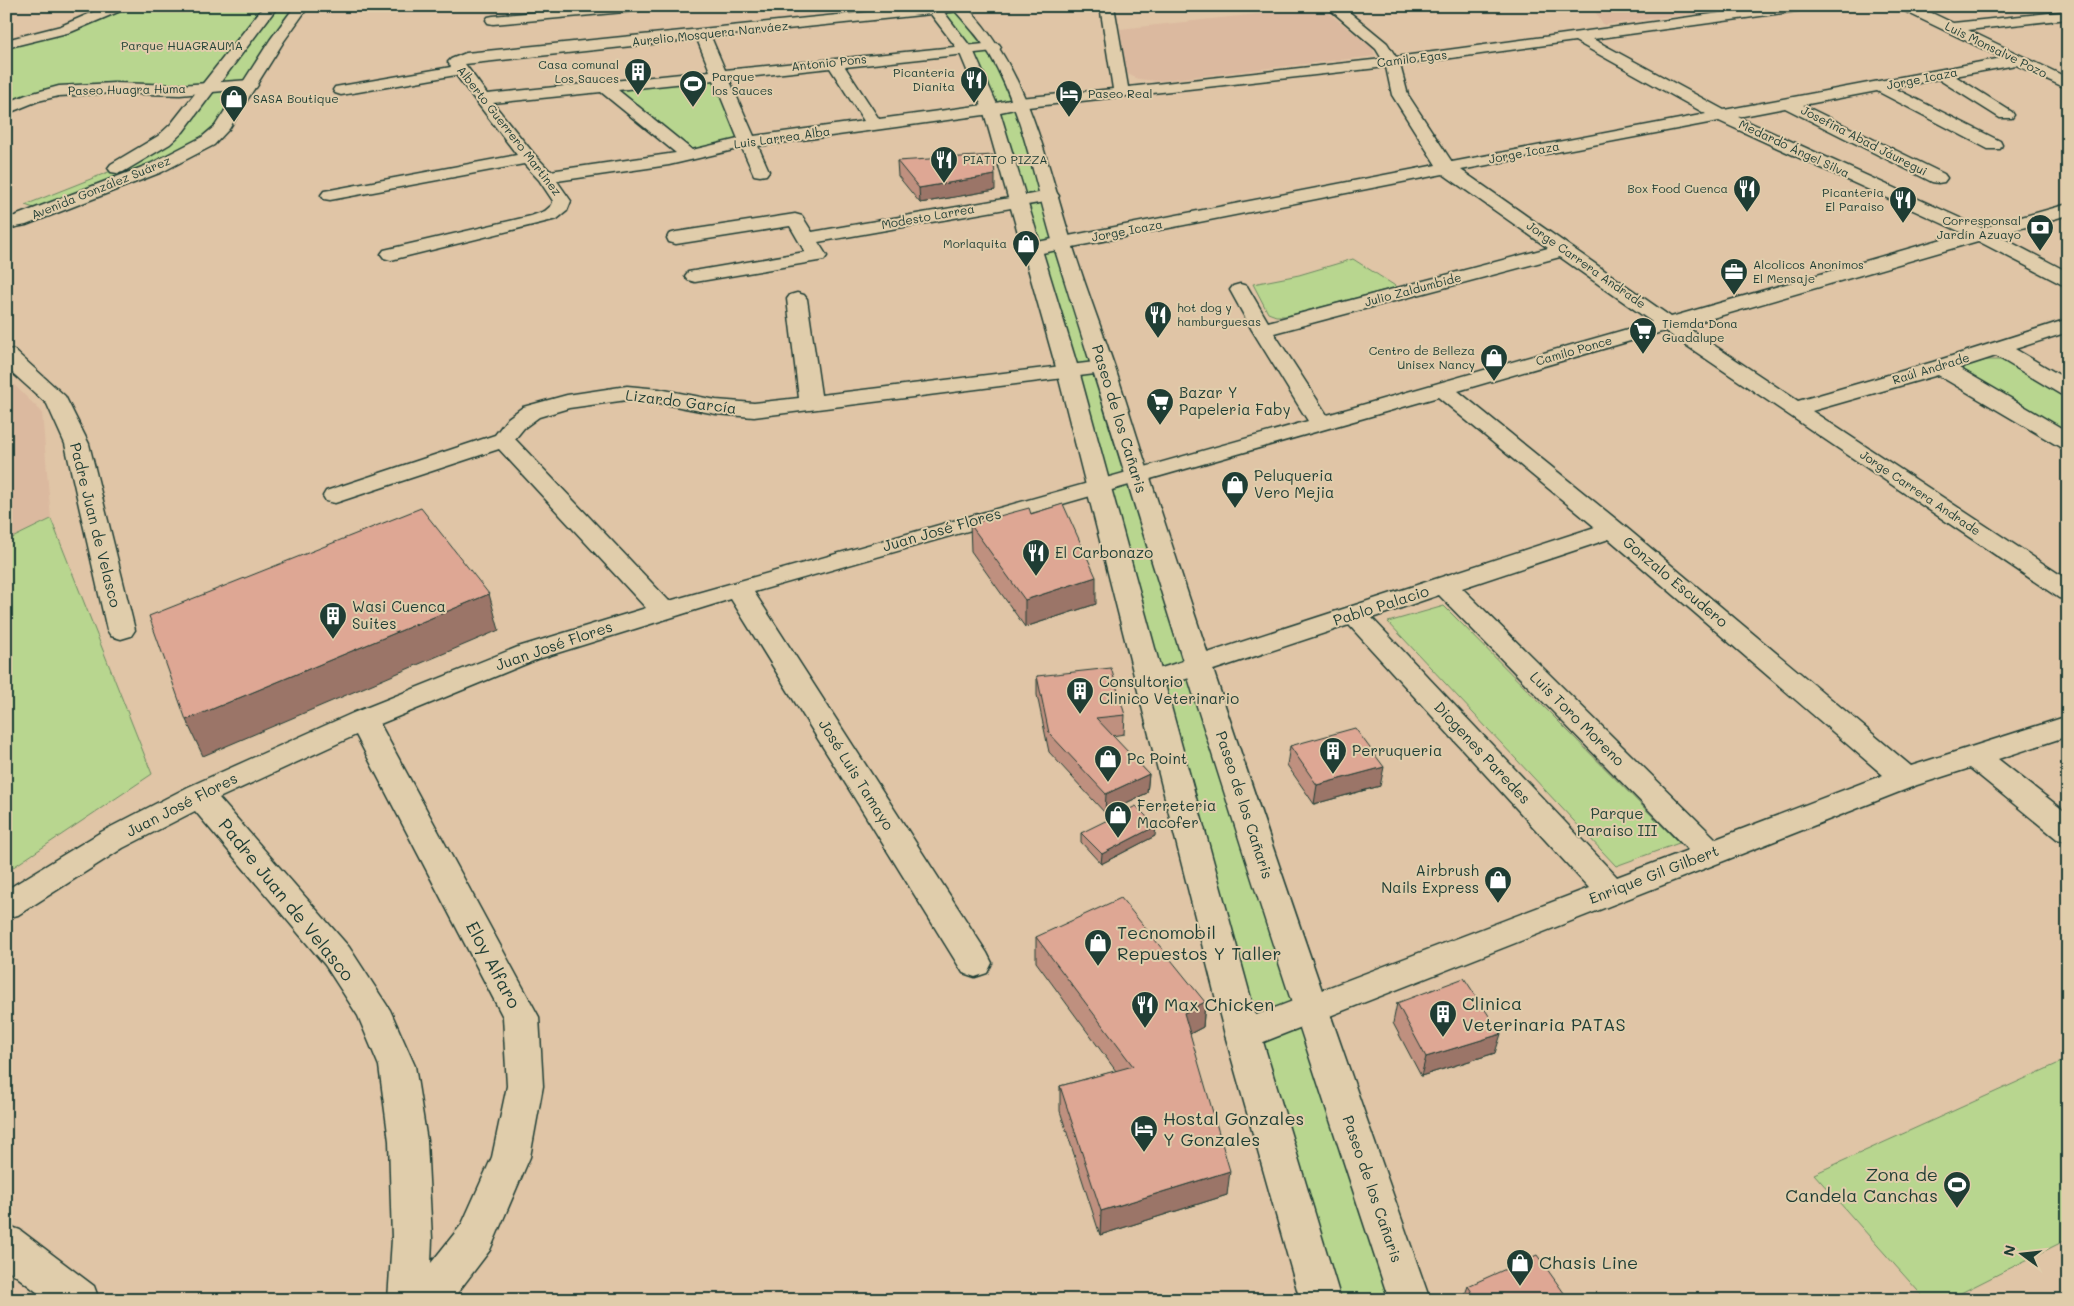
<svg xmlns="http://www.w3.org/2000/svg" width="2074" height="1306" viewBox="0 0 2074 1306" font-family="Mali,sans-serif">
  <rect width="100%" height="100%" fill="#e0c5a6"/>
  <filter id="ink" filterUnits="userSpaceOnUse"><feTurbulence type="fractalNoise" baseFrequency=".02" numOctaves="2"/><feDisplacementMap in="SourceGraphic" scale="10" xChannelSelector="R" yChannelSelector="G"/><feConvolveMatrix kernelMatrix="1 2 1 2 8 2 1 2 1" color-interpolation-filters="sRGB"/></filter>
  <g filter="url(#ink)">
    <path fill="#dbb99f" d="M1591 6H1743L1604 25Z
      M1321 7 1373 48 1375 56 1157 81 1138 79 1126 73 1120 29Z
      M6 377 42 412 51 519 6 541Z"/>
    <path fill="#b8d68f" stroke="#6c8a62" d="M124 6H268L207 80 199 84 118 85 6 105V45Z
      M271 6H302L208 141 43 211 25 205 121 167 164 140Z
      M959 9 990 46 968 48 939 11Z
      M992 48 1016 102 993 107 969 51Z
      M714 79 737 135 735 140 700 149 688 148 611 88Z
      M1016 105 1045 195 1021 199 994 110Z
      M1047 198 1057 242 1035 246 1022 202Z
      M1060 245 1099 366 1072 370 1037 250Z
      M1353 259 1397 287 1287 316H1276L1268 313 1253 284 1299 275Z
      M1986 360H2000L2011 363 2068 397V434L1965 373 1964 369 1966 366Z
      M1099 369 1133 473 1102 481 1074 372Z
      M1135 478 1192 663 1155 677 1104 487Z
      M51 519 152 774 6 872V541Z
      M1444 606 1679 843 1616 866 1388 622Z
      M1196 671 1303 1004 1245 1025 1158 684Z
      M1307 1020 1402 1300H1330L1252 1038Z
      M2068 1059V1239L1947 1300H1926L1814 1174Z"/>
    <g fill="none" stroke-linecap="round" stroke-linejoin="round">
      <defs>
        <path id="minor" d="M107 6H127L125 9 71 32 6 48V40L61 26Z
          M597 6H653L646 10 493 24 488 23 486 20 488 17 493 16Z
          M926 6 967 7 960 11 711 37 725 70 994 43 999 44 1001 47 999 50 994 51 845 67 879 119 991 104 1019 98 1113 89 1100 6H1114L1128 87 1382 59 1376 49 1326 6H1342L1387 43 1396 57 1771 6H1811L1804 10 1593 39 1724 110 2002 58 1900 9 1898 6H1917L1953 23 2068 11V19L1968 30 2068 78V89L2016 65 1955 76 2012 112 2014 115 2012 118H2000L1938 79 1894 88 2000 141 2002 145 2000 149H1988L1877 91 1803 105 1944 174 1947 178 1944 182 1938 183 1932 182 1785 108 1738 117 1982 228 2068 204V215L1997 235 2068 272V286L2061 284 1978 241 1685 326 1798 401 1933 362 2068 319V332L2015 349 2068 380V396L2060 394 1996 356 1959 368 2068 432V449L2060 447 1938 375 1812 411 2068 580V600L2059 598 1665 331 1458 391 1622 524 1911 766 2068 716V736L1998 759 2068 814V842L2057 839 1970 768 1917 785 1256 1045 1243 1050 1230 1045 1225 1035 1230 1025 1589 888 1349 625 1150 691 1140 689 1136 682 1140 675 1595 527 1438 397 754 592 987 953 992 963 987 973 975 977 963 973 731 599 538 659 380 724 539 1017 543 1086 530 1157 490 1250 452 1300H388L392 1239 389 1141 379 1066 358 1016 325 965 195 811 123 848 18 915 6 918V890L101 832 188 787 353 713 518 647 646 608 499 449 335 503 326 501 323 496 326 491 495 435 508 418 523 407 567 395 627 386 659 389 716 400 754 403 799 398 787 299 790 295 797 293 804 295 807 299 821 395 1103 361 1111 362 1114 367 1111 372 1103 373 754 417 716 414 659 403 627 400 569 408 539 417 524 428 515 439 669 601 1308 421 1252 330 1230 290 1233 286 1240 284 1247 286 1268 322 1548 248 1443 174 1032 255 1025 253 1022 249 1025 245 1032 243 1436 165 1392 95 1386 67 1019 108 991 114 758 146 769 171 766 175 760 176 754 175 742 148 669 165 557 181 571 201 567 211 557 219 391 260 384 258 381 254 384 250 531 216 545 211 552 205 553 201 539 180 524 164 330 200 324 199 321 195 324 191 330 190 517 155 456 75 341 95 335 93 333 90 335 87 451 67 448 62 451 59 466 53ZM697 39 710 71 487 94 465 64ZM1575 41 1706 114 1452 162 1408 95 1400 65ZM830 68 864 121 754 136 729 79ZM714 80 738 139 692 150 618 90ZM601 92 676 153 550 171 534 154 493 103ZM1719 121 1963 233 1671 317 1461 170ZM1560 257 1652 322 1327 415 1274 333ZM1609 539 1883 775 1716 839 1462 588ZM1439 595 1688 850 1617 877 1372 618ZM356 735 503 1017 507 1086 492 1157 462 1224 431 1263 432 1239 427 1141 415 1066 390 1010 349 947 219 798Z
          M250 80 256 82 258 85 256 88 180 95 114 93 59 96 38 101 6 114V103L26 95 59 86 114 83 180 85Z
          M1050 191 1056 192 1059 196 1056 200 818 242 827 256 824 260 695 282 688 280 685 276 688 272 805 252 790 226 676 244 669 242 667 238 669 234 676 232 795 214 802 216 812 232Z
          M6 349 14 350 65 396 89 444 135 630 131 636 121 639 111 636 107 630 65 444 47 404 6 367Z
          M6 1225 20 1230 94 1286 99 1300H47L6 1268Z"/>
        <path id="major" d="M264 6H278L183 132 170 144 123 172 117 173 111 172 108 168 111 164 158 136 171 124Z
          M295 6H309L284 41 229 129 214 145 162 172 26 225 6 229V217L15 216 150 164 202 137 215 126 270 40Z
          M922 6 940 7 973 50 999 109 1079 371 1261 1035 1341 1300H1300L1225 1035 1057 371 983 109 959 51 930 13Z
          M951 6H966C1030 73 1045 159 1072 244 1085 286 1101 327 1115 368 1128 407 1140 447 1153 487 1241 759 1335 1030 1430 1300H1389C1300 1030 1212 759 1129 487 1105 408 1079 329 1055 250 1035 185 1024 114 990 55 979 36 964 22 951 6Z"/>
      </defs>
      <use href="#minor" stroke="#1f3d34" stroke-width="3"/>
      <use href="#major" stroke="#1f3d34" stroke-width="3"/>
      <use href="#minor" fill="#e0cdab" fill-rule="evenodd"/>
      <use href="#major" fill="#e0cdab" fill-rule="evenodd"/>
    </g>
    <path fill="#bf907f" stroke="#1f3d34" d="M897 161 995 190 920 203 898 176Z
      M1031 514 1096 604 1025 627 971 551 970 524Z
      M1037 676 1125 715 1124 734 1112 736 1149 774 1147 793 1105 813 1049 752 1037 695Z
      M1290 746 1380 786 1314 804 1287 765Z
      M1081 833 1155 836 1101 864 1081 842Z
      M1036 937 1205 1002 1203 1027 1190 1034 1227 1195 1100 1235 1060 1111V1086L1116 1071 1036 962Z
      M1397 1003 1495 1053 1421 1076 1393 1023Z
      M1468 1286 1569 1300H1463Z"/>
    <path fill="#9b7568" stroke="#1f3d34" d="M995 175V190L920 203 919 188Z
      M1096 577V604L1025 627V600Z
      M489 594 499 630 203 756 186 720Z
      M1384 767 1380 786 1314 804 1317 785Z
      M1149 774 1147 793 1105 813 1106 794Z
      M1156 826 1155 836 1101 864 1102 854Z
      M1205 1002 1203 1027 1182 1038 1184 1013Z
      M1501 1034 1495 1053 1421 1076 1426 1057Z
      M1230 1171 1227 1195 1100 1235 1101 1211Z"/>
    <path fill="#dea794" stroke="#1f3d34" d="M993 155 995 175 919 188 897 161Z
      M1063 504 1096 577 1025 600 970 524 1029 508 1031 514Z
      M421 508 489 594 186 720 149 616Z
      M1111 668 1125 715 1096 718 1149 774 1106 794 1049 733 1037 676Z
      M1355 728 1384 767 1317 785 1290 746Z
      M1136 806 1156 826 1102 854 1081 833Z
      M1121 898 1205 1002 1184 1013 1230 1171 1101 1211 1060 1086 1133 1066 1036 937Z
      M1464 978 1501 1034 1426 1057 1397 1003Z
      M1537 1255 1569 1300H1477L1468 1286Z"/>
  </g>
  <defs>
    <symbol id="building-pin" viewBox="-11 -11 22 30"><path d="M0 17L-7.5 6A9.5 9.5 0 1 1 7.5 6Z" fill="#1f3d34" stroke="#e0cdab"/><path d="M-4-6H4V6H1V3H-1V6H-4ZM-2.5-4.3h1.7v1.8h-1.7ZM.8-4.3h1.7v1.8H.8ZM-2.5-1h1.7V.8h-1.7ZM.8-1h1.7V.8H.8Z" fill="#fff"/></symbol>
    <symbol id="restaurant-pin" viewBox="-11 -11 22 30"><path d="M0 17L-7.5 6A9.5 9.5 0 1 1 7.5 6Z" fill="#1f3d34" stroke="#e0cdab"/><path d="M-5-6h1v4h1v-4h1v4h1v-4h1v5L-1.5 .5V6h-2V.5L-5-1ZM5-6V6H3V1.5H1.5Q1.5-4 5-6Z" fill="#fff"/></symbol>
    <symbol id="stadium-pin" viewBox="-11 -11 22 30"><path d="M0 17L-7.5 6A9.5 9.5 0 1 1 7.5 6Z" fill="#1f3d34" stroke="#e0cdab"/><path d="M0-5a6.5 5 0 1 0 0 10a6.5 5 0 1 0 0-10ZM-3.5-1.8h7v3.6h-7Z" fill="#fff"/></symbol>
    <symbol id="hotel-pin" viewBox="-11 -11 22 30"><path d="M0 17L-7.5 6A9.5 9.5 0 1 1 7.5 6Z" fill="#1f3d34" stroke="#e0cdab"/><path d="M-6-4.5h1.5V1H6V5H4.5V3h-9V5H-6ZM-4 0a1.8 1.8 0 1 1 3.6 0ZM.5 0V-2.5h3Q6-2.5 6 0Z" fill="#fff"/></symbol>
    <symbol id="shop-pin" viewBox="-11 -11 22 30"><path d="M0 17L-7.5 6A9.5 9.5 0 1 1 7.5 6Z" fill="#1f3d34" stroke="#e0cdab"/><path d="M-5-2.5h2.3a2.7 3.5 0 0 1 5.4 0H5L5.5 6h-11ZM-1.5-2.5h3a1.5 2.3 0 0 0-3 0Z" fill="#fff"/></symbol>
    <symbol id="bank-pin" viewBox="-11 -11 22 30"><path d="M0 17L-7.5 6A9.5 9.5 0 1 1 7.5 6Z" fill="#1f3d34" stroke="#e0cdab"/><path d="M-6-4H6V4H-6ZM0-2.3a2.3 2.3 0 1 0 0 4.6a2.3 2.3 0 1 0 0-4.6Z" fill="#fff"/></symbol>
    <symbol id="office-pin" viewBox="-11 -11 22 30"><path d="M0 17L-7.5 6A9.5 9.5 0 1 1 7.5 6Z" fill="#1f3d34" stroke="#e0cdab"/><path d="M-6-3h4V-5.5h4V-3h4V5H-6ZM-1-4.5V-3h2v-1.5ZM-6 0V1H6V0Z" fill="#fff"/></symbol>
    <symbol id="supermarket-pin" viewBox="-11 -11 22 30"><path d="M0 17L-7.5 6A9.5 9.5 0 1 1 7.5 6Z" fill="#1f3d34" stroke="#e0cdab"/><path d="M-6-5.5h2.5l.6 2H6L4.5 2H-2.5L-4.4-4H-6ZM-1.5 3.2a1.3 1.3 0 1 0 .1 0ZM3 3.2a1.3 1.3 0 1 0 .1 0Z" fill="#fff"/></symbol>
  </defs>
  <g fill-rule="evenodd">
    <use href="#building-pin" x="622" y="56" width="32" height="43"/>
    <use href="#restaurant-pin" x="958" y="64" width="32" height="43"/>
    <use href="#stadium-pin" x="677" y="68" width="32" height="43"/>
    <use href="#hotel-pin" x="1053" y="78" width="32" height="43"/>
    <use href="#shop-pin" x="218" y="83" width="32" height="43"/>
    <use href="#restaurant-pin" x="928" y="144" width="32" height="43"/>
    <use href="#restaurant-pin" x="1731" y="173" width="32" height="43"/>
    <use href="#restaurant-pin" x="1887" y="184" width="32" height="43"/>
    <use href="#bank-pin" x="2024" y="212" width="32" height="43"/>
    <use href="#shop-pin" x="1010" y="228" width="32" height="43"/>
    <use href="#office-pin" x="1718" y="256" width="32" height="43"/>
    <use href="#restaurant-pin" x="1142" y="299" width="32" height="43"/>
    <use href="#supermarket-pin" x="1627" y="315" width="32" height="43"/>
    <use href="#shop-pin" x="1478" y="342" width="32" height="43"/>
    <use href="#supermarket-pin" x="1144" y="386" width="32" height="43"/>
    <use href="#shop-pin" x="1219" y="469" width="32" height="43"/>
    <use href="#restaurant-pin" x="1020" y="537" width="32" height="43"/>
    <use href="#building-pin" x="317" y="600" width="32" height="43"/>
    <use href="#building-pin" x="1064" y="675" width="32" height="43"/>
    <use href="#building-pin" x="1317" y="735" width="32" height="43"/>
    <use href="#shop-pin" x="1092" y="743" width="32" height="43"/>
    <use href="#shop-pin" x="1102" y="799" width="32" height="43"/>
    <use href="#shop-pin" x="1482" y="864" width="32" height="43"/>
    <use href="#shop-pin" x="1082" y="927" width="32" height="43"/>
    <use href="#restaurant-pin" x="1129" y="989" width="32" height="43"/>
    <use href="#building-pin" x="1427" y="998" width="32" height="43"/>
    <use href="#hotel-pin" x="1128" y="1113" width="32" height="43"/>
    <use href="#stadium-pin" x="1941" y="1169" width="32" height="43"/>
    <use href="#shop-pin" x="1504" y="1247" width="32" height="43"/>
  </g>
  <g text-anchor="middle" stroke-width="4" stroke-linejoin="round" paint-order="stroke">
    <g font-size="12" fill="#1f3d34" stroke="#e0cdab">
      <text transform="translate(710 34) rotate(-6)" y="4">Aurelio Mosquera Narváez</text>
      <text transform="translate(1996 50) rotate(26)" y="4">Luis Monsalve Pozo</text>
      <text transform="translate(1412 59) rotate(-7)" y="4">Camilo Egas</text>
      <text transform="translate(829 63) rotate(-6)" y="4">Antonio Pons</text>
      <text transform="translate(1922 79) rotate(-11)" y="4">Jorge Icaza</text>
      <text transform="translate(127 90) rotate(-1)" y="4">Paseo Huagra Huma</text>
      <text transform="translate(509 131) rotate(52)" y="4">Alberto Guerrero Martinez</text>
      <text transform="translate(782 138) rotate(-8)" y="4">Luis Larrea Alba</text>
      <text transform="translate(1864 141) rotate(27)" y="4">Josefina Abad Jáuregui</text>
      <text transform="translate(1794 149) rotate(25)" y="4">Medardo Ángel Silva</text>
      <text transform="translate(1524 153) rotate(-11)" y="4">Jorge Icaza</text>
      <text transform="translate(101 188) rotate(-22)" y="4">Avenida González Suárez</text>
      <text transform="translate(928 217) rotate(-10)" y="4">Modesto Larrea</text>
      <text transform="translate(1127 231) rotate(-11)" y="4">Jorge Icaza</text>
      <text transform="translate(1586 265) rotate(35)" y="4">Jorge Carrera Andrade</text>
      <text transform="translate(1413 290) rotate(-15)" y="4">Julio Zaldumbide</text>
      <text transform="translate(1574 351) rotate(-16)" y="4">Camilo Ponce</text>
      <text transform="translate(1931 369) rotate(-17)" y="4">Raúl Andrade</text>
      <text transform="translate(1920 493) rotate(34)" y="4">Jorge Carrera Andrade</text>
    </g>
    <g font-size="12" fill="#274539" stroke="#e0cdab">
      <text x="182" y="50">Parque HUAGRAUMA</text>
    </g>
    <g font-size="12" fill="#1f3d34" stroke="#e0cdab" text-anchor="end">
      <text x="619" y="69">Casa comunal<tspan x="619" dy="14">Los Sauces</tspan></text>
      <text x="955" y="77">Picanteria<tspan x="955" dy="14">Dianita</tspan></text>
      <text x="712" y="81" text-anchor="start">Parque<tspan x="712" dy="14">los Sauces</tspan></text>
      <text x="1088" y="98" text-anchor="start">Paseo Real</text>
      <text x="253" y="103" text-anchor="start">SASA Boutique</text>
      <text x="963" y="164" text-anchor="start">PIATTO PIZZA</text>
      <text x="1728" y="193">Box Food Cuenca</text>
      <text x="1884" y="197">Picanteria<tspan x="1884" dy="14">El Paraiso</tspan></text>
      <text x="2021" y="225">Corresponsal<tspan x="2021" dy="14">Jardín Azuayo</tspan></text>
      <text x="1007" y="248">Morlaquita</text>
      <text x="1753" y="269" text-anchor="start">Alcolicos Anonimos<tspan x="1753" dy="14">El Mensaje</tspan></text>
      <text x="1177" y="312" text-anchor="start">hot dog y<tspan x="1177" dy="14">hamburguesas</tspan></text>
      <text x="1662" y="328" text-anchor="start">Tiemda Dona<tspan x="1662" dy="14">Guadalupe</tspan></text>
      <text x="1475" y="355">Centro de Belleza<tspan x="1475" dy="14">Unisex Nancy</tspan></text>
    </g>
    <g font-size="15" fill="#1f3d34" stroke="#e0cdab" text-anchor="start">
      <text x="1179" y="398">Bazar Y<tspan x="1179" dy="17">Papeleria Faby</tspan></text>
      <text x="1254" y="481">Peluqueria<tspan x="1254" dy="17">Vero Mejia</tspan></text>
      <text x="1055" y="558">El Carbonazo</text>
      <text x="352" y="612">Wasi Cuenca<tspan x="352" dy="17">Suites</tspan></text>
      <text x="1099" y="687">Consultorio<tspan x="1099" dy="17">Clinico Veterinario</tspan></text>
      <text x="1352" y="756">Perruqueria</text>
      <text x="1127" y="764">Pc Point</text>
      <text x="1137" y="811">Ferreteria<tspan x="1137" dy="17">Macofer</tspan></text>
      <text x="1479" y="876" text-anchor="end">Airbrush<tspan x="1479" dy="17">Nails Express</tspan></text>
    </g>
    <g font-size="15" fill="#1f3d34" stroke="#e0cdab">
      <text transform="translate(681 402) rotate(7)" y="5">Lizardo García</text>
      <text transform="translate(1119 419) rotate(73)" y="5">Paseo de los Cañaris</text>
      <text transform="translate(95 525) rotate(76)" y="5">Padre Juan de Velasco</text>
      <text transform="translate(942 530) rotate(-16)" y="5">Juan José Flores</text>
      <text transform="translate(1675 582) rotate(40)" y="5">Gonzalo Escudero</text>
      <text transform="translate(1381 606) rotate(-18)" y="5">Pablo Palacio</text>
      <text transform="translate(554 646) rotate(-19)" y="5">Juan José Flores</text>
      <text transform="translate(1577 719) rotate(45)" y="5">Luis Toro Moreno</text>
      <text transform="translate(1482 753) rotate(47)" y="5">Diogenes Paredes</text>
      <text transform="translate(856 775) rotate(58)" y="5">José Luis Tamayo</text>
      <text transform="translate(182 805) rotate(-27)" y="5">Juan José Flores</text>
      <text transform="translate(1244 805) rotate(72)" y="5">Paseo de los Cañaris</text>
      <text transform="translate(1654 875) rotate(-21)" y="5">Enrique Gil Gilbert</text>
      <text transform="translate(1372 1189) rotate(71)" y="5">Paseo de los Cañaris</text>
    </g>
    <g font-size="15" fill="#274539" stroke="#e0cdab">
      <text x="1617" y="819">Parque<tspan x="1617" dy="17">Paraiso III</tspan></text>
    </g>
    <g font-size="18" fill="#1f3d34" stroke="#e0cdab">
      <text transform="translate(286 900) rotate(51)" y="6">Padre Juan de Velasco</text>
      <text transform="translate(493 965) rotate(62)" y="6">Eloy Alfaro</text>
    </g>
    <g font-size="18" fill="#1f3d34" stroke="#e0cdab" text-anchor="start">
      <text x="1117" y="939">Tecnomobil<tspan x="1117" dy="21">Repuestos Y Taller</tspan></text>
      <text x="1462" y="1010">Clinica<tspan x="1462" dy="21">Veterinaria PATAS</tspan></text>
      <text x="1164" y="1011">Max Chicken</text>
      <text x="1163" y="1125">Hostal Gonzales<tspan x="1163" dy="21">Y Gonzales</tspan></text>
      <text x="1938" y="1181" text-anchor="end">Zona de<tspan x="1938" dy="21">Candela Canchas</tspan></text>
      <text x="1539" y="1269">Chasis Line</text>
    </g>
  </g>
  <rect width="2074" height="1306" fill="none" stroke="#e0cdab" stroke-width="25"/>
  <rect x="12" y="12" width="2049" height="1281" fill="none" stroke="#1f3d34" stroke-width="2" filter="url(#ink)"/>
  <g transform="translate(2022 1254) rotate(285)" stroke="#e0cdab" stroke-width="4" paint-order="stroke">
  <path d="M0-4L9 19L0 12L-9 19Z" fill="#1f3d34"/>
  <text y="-8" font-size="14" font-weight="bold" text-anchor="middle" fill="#1f3d34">N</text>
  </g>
</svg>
